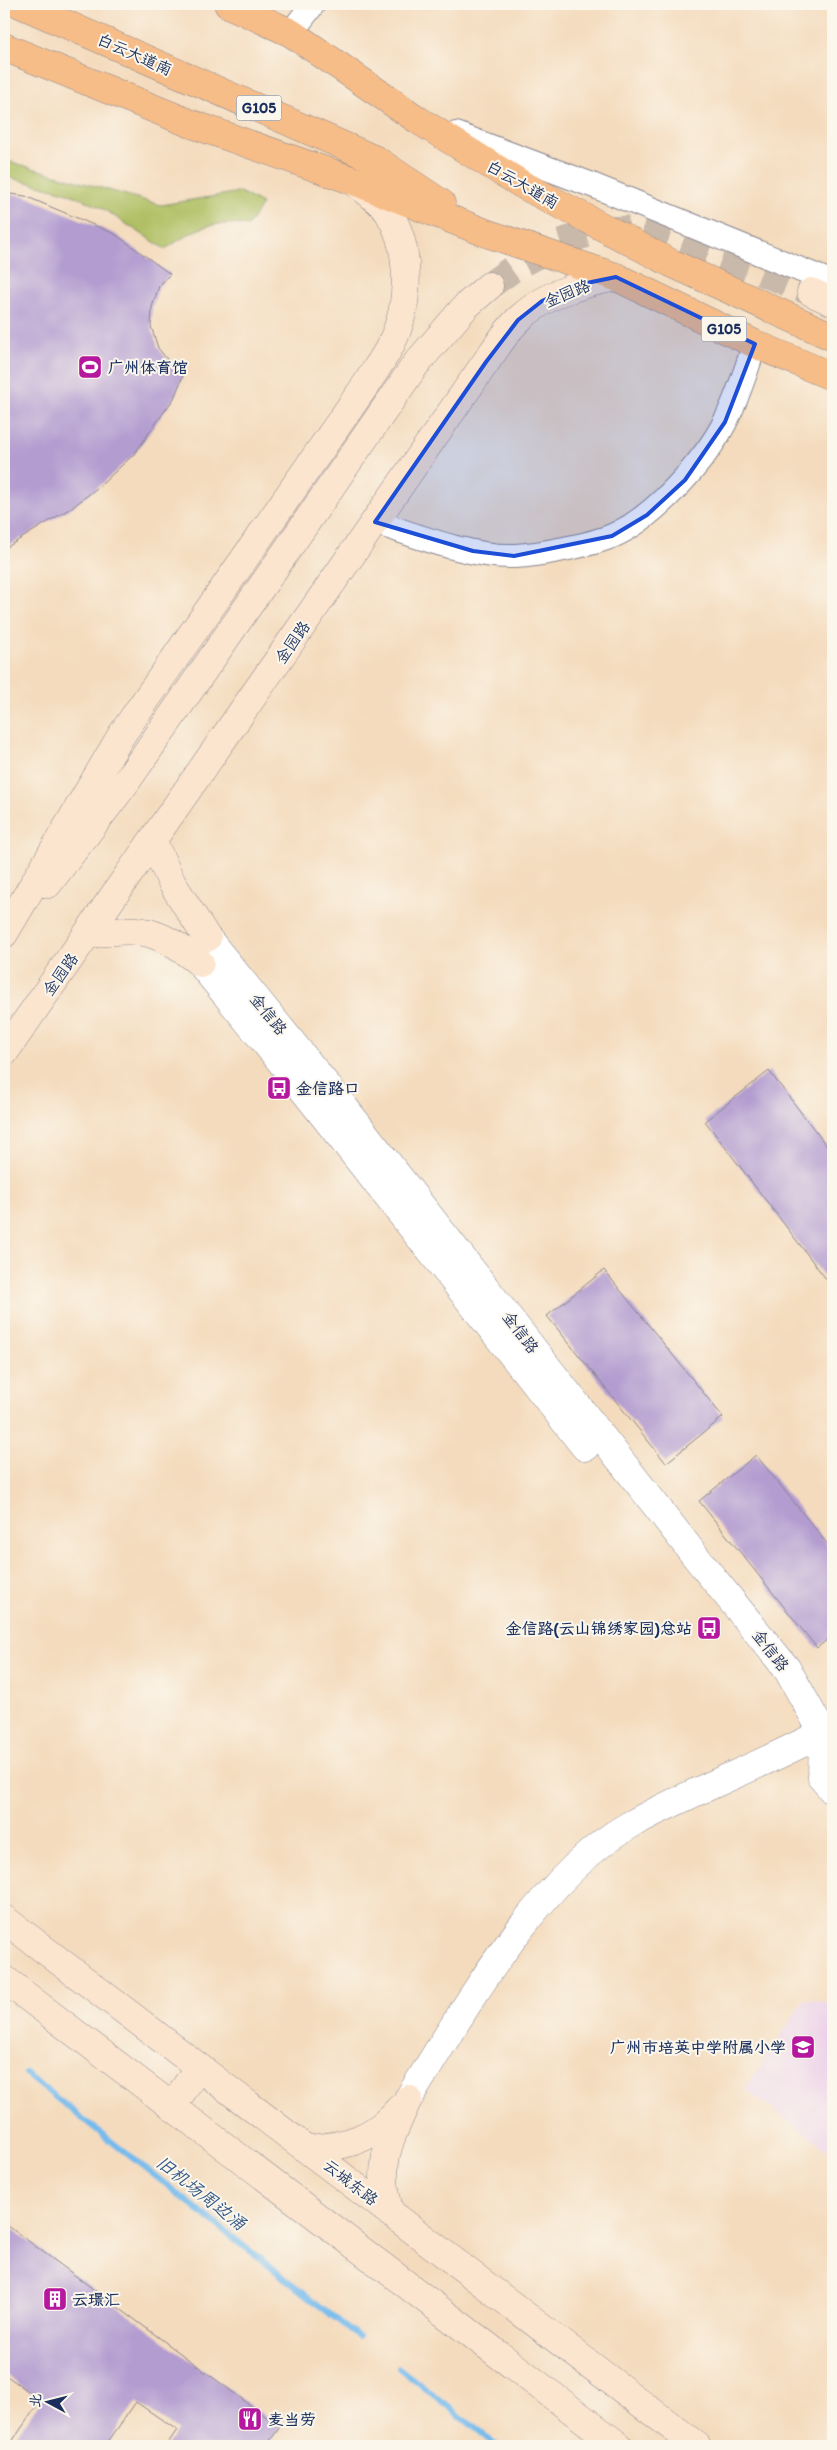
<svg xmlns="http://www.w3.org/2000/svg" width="837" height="2450" viewBox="0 0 837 2450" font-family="Itim,'LXGW WenKai TC',sans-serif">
  <rect width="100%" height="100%" fill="#fbf7ec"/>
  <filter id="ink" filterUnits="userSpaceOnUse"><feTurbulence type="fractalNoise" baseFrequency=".02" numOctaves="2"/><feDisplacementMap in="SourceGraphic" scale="10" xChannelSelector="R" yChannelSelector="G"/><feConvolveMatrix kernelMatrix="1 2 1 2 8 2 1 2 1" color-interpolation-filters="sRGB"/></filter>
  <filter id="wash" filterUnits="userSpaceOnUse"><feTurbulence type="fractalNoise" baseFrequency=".0096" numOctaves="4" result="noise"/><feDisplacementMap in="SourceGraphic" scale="20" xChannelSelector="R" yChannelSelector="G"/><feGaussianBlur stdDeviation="1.12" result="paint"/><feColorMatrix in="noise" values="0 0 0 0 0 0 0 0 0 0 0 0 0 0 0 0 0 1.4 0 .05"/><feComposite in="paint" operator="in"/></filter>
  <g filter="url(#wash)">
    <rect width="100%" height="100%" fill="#f4dbbd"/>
    <path fill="#ecd1e9" d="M805 1999 833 2004V2154L745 2089Z"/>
    <path fill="#aebe61" stroke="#647660" d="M4 160 161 205 240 192 262 204 248 226C209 219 197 229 165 249L100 207 65 192 4 176Z"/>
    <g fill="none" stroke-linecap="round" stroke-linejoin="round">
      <path stroke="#76bbed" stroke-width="6" d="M26 2074 358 2336
        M399 2368 498 2446"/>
    </g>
    <g id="blocks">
      <path fill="#b39cd0" d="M4 193 25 196 115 234 170 274 159 286 152 307 151 326 158 348 170 363 185 371 174 398 135 453 102 484 74 506 4 549Z
        M769 1071 833 1154V1288L705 1121Z
        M604 1270 723 1417 666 1463 547 1316Z
        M756 1455 833 1551V1635L817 1648 699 1501Z
        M4 2223 280 2427 266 2446H166L177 2430 136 2402 105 2446H9L41 2400 4 2374Z"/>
    </g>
  </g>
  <g filter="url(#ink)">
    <use href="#blocks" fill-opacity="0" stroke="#88858e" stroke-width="1"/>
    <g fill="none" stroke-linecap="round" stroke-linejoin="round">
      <path stroke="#c9b9aa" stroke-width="28" stroke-dasharray="28 14" stroke-linecap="butt" d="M489 286 518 265 559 243 583 235 616 230 640 229 666 234 811 292"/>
      <defs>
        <path id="minor" d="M291 33 313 4
          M456 134 592 185 833 283
          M375 522C414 535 473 558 515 556 538 555 590 545 612 536 653 519 705 461 725 422 738 398 746 369 755 344"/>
        <path id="tertiary" d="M207 938 337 1098 700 1562 787 1669 823 1733
          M200 963 286 1068 585 1447
          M823 1733 822 1778 833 1791
          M408 2099C463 2012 538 1877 628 1826 694 1789 767 1764 833 1727"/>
        <path id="secondary" d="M811 292 833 302
          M153 842 172 883 207 938
          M48 884 124 785 416 364 466 306 489 286
          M4 934 122 734 367 383C375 370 385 357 391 344 410 306 412 250 389 213 382 202 365 191 355 182
          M88 935C140 925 159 930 200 963
          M4 1053 486 362C496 348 506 331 519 319 547 293 580 284 616 277
          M4 1919 697 2446
          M4 1979 619 2446
          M172 2107 198 2068
          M309 2149C348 2146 373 2139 400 2108
          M390 2213C376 2165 388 2143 408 2099"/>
        <path id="trunk" d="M20 4 376 160 441 203
          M228 4 291 33 418 120 523 185 671 263 833 337
          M4 47 189 123 354 181 486 233 616 277 755 344 833 377"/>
      </defs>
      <use href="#minor" stroke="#88858e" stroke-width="26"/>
      <use href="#tertiary" stroke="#88858e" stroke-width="29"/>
      <use href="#secondary" stroke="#88858e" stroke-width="29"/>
      <use href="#trunk" stroke="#88858e" stroke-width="29"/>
      <use href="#minor" stroke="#fff" stroke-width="24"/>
      <use href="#tertiary" stroke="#fff" stroke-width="28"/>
      <use href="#secondary" stroke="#fce5cf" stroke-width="28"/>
      <use href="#trunk" stroke="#f7bd88" stroke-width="28"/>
    </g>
  </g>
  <path fill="#1d4ed8" fill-opacity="0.2" stroke="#1d4ed8" stroke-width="4" stroke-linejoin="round" d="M616 277 755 344 725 422 685 480 647 515 612 536 514 556 473 551 375 522 486 362 518 320 542 301 577 285Z"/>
  <defs>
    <symbol id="stadium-square" viewBox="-11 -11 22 22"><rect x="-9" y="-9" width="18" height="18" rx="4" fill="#b5179e" stroke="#fbf7ec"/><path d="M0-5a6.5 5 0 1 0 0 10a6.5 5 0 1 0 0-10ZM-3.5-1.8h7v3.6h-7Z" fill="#fff"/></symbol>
    <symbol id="bus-square" viewBox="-11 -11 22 22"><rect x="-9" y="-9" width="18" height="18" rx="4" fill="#b5179e" stroke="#fbf7ec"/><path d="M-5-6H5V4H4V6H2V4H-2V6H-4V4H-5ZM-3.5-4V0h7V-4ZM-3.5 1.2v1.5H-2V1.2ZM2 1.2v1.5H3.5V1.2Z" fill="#fff"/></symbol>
    <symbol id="school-square" viewBox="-11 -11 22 22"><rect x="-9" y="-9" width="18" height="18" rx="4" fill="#b5179e" stroke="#fbf7ec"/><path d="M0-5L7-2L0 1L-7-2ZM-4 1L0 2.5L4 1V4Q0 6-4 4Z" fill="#fff"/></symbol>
    <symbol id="building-square" viewBox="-11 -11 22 22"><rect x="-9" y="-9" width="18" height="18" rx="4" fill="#b5179e" stroke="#fbf7ec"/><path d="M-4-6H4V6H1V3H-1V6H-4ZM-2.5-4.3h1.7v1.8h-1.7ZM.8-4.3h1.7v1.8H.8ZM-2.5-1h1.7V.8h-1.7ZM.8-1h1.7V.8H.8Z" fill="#fff"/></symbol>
    <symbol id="restaurant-square" viewBox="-11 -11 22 22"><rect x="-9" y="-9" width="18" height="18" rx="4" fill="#b5179e" stroke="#fbf7ec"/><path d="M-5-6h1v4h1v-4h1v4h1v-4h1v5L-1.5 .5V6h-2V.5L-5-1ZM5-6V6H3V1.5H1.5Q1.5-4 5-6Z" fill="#fff"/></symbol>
  </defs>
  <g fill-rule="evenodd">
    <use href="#stadium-square" x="76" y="353" width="28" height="28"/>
    <use href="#bus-square" x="265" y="1074" width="28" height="28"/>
    <use href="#bus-square" x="695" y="1614" width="28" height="28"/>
    <use href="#school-square" x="789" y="2033" width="28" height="28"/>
    <use href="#building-square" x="41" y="2285" width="28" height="28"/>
    <use href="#restaurant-square" x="236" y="2405" width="28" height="28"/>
  </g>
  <g text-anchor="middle" stroke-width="4" stroke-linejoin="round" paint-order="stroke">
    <g fill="#fbf7ec" stroke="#5e6b89" stroke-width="1">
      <rect x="236.5" y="95.5" width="45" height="25" rx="4"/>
      <rect x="701.5" y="316.5" width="45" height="25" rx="4"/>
    </g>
    <g font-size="15" font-weight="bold" fill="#1b2f5e">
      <text x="259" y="113">G105</text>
      <text x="724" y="334">G105</text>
    </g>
    <g font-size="16" fill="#1b2f5e" stroke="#fbf7ec">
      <text transform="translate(135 54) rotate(24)" y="6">白云大道南</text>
      <text transform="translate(523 184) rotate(30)" y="6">白云大道南</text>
      <text transform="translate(567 293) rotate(-22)" y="6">金园路</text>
      <text transform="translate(292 642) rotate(-55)" y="6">金园路</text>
      <text transform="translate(60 974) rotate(-54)" y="6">金园路</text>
      <text transform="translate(269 1014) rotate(51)" y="6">金信路</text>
      <text transform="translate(521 1332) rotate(53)" y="6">金信路</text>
      <text transform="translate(771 1650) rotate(52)" y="6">金信路</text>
      <text transform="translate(351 2182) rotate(38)" y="6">云城东路</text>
    </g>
    <g font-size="16" font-weight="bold" fill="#1b2f5e" stroke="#fbf7ec" text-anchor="start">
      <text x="108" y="373">广州体育馆</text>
      <text x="296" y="1094">金信路口</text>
      <text x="692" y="1634" text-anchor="end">金信路(云山锦绣家园)总站</text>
      <text x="786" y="2053" text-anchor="end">广州市培英中学附属小学</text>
      <text x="72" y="2305">云璟汇</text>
      <text x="268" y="2425">麦当劳</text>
    </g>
    <g font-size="18" font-style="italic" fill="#365989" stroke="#fbf7ec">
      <text transform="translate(201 2193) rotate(38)" y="6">旧机场周边涌</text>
    </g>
  </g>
  <rect width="837" height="2450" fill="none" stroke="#fbf7ec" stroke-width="20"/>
  <g transform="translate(48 2402) rotate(277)" stroke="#fbf7ec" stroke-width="4" paint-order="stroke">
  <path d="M0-4L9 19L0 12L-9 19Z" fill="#1b2f5e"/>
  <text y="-8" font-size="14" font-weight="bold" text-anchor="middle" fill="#1b2f5e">北</text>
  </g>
</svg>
